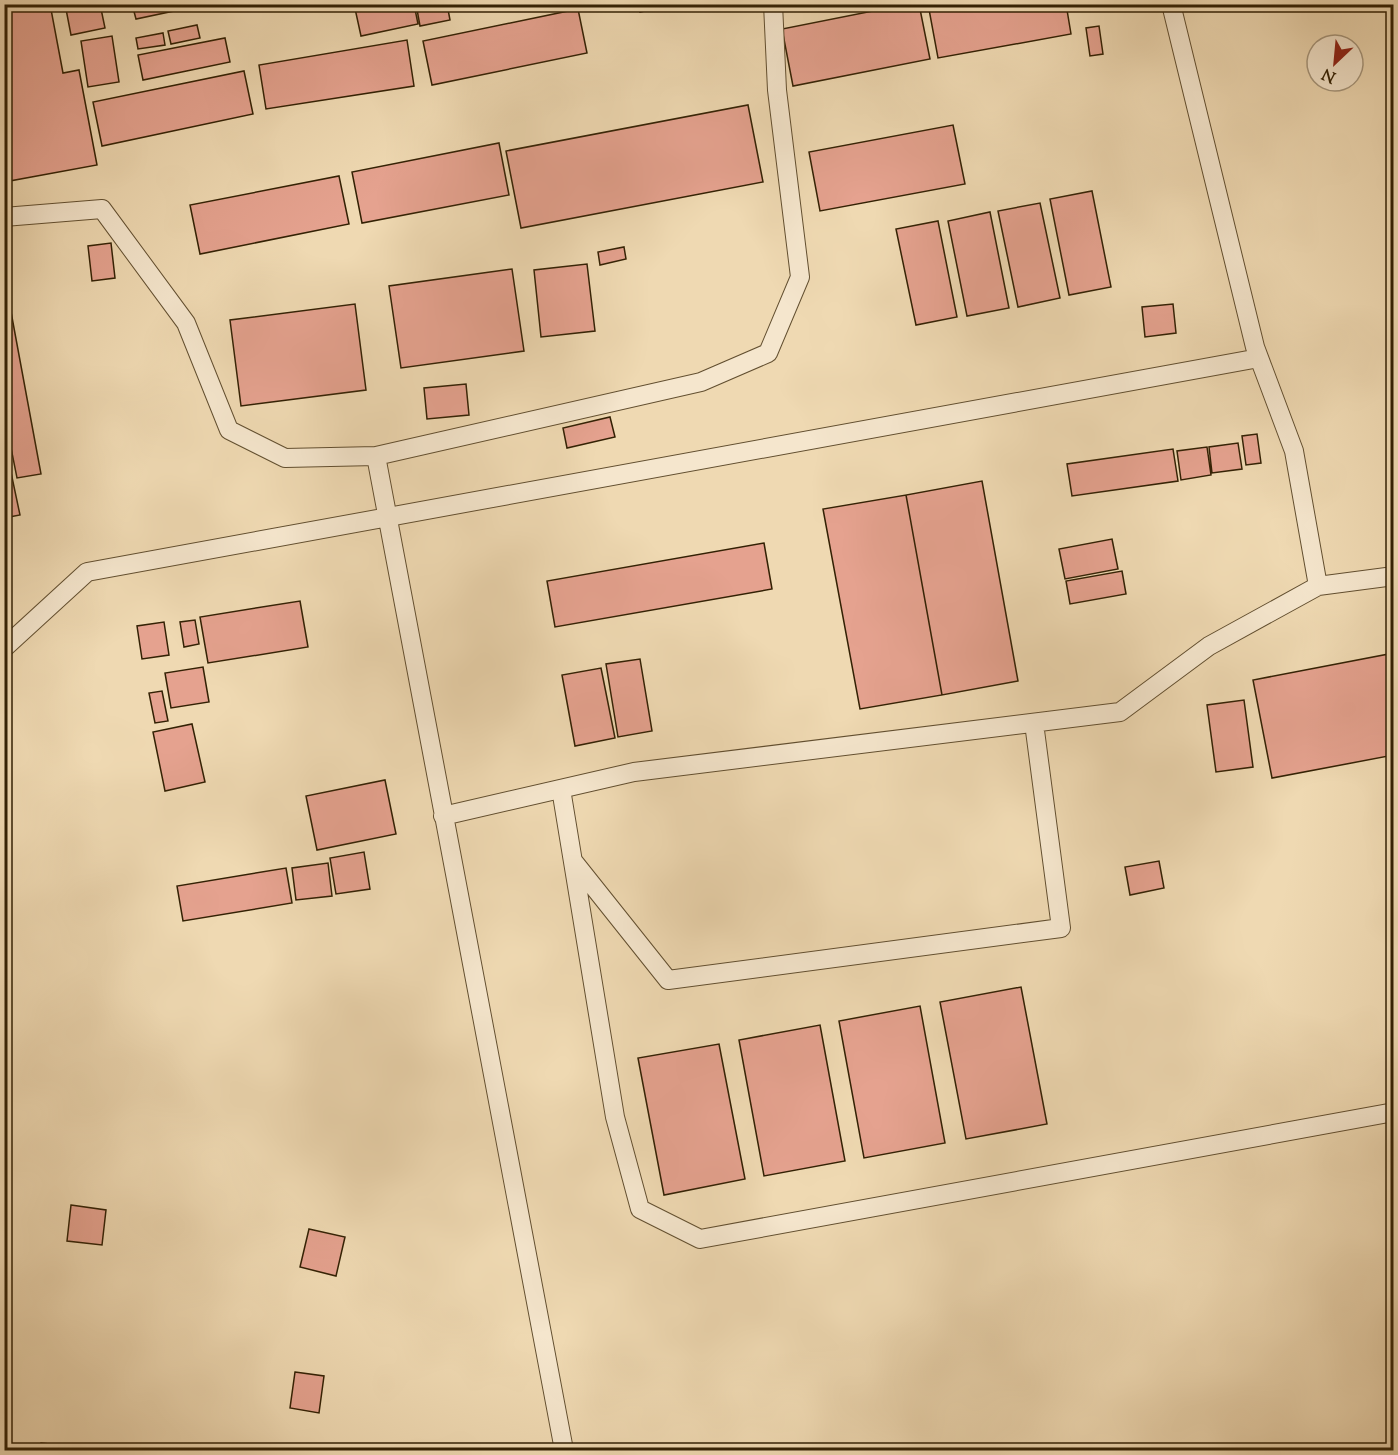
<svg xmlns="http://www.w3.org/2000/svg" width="1398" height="1455" viewBox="0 0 1398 1455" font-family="'Sorts Mill Goudy',serif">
  <rect width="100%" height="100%" fill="#efd9b2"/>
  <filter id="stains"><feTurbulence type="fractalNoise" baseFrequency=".00333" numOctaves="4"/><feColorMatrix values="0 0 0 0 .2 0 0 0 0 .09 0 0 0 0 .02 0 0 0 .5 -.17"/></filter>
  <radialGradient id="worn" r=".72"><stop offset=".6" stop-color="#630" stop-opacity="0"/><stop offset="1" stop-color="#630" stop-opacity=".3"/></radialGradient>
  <path fill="#e5a28f" stroke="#332104" stroke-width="1.5" d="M4 4H50L63 73 79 70 97 165 4 182Z
    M65 4H100L105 28 71 35Z
    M132 4H207L136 19Z
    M354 4H414L418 24 361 36Z
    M416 4H447L450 20 420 26Z
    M639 4H677L640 12Z
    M908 4H919L930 59 793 86 782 29Z
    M928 4H1066L1071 34 938 58Z
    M578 9 587 53 432 85 423 41Z
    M197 25 200 38 171 44 168 31Z
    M1099 26 1103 54 1090 56 1086 28Z
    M163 33 165 45 138 49 136 38Z
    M112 36 119 82 88 87 81 41Z
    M225 38 230 62 143 80 138 55Z
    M407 40 414 86 266 109 259 65Z
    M244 71 253 114 102 146 93 102Z
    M748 105 763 182 521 228 506 151Z
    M953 125 965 184 820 211 809 152Z
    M499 143 509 195 362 223 352 172Z
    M339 176 349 224 200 254 190 205Z
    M1092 191 1111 287 1069 295 1050 199Z
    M1040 203 1060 298 1018 307 998 211Z
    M990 212 1009 308 967 316 948 221Z
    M938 221 957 317 916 325 896 229Z
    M111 243 115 278 92 281 88 246Z
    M624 247 626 259 600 265 598 252Z
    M587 264 595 331 541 337 534 270Z
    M512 269 524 351 401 368 389 286Z
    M4 274 41 474 17 478 4 413Z
    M355 304 366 390 241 406 230 320Z
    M1173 304 1176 333 1145 337 1142 307Z
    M466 384 469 415 427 419 424 388Z
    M610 417 615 437 567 448 563 428Z
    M1257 434 1261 463 1246 465 1242 436Z
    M1238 443 1242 469 1212 473 1209 447Z
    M1207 447 1211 475 1181 480 1177 451Z
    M1173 449 1178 481 1072 496 1067 464Z
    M9 463 20 515 4 518V464Z
    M982 481 1018 681 942 695 906 495Z
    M906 495 942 695 860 709 823 509Z
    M1112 539 1118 569 1065 579 1059 549Z
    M764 543 772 589 555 627 547 581Z
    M1122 571 1126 594 1070 604 1066 581Z
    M300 601 308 647 208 663 200 617Z
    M195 620 199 644 184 647 180 622Z
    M164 622 169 655 142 659 137 626Z
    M1394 653V755L1272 778 1253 680Z
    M640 659 652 731 618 737 606 664Z
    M203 667 209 702 171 708 165 673Z
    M601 668 615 738 575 746 562 675Z
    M162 691 168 721 155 723 149 693Z
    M1244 700 1253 767 1216 772 1207 705Z
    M192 724 205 782 165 791 153 732Z
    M385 780 396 834 317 850 306 796Z
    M364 852 370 889 336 894 330 858Z
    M1159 861 1164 888 1130 895 1125 867Z
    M328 863 332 896 296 900 292 868Z
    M286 868 292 903 183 921 177 886Z
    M1021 987 1047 1124 966 1139 940 1002Z
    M920 1006 945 1143 864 1158 839 1021Z
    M820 1025 845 1161 764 1176 739 1040Z
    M719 1044 745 1179 664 1195 638 1058Z
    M71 1205 106 1210 102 1245 67 1241Z
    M309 1229 345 1237 336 1276 300 1267Z
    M295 1372 324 1376 319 1413 290 1408Z
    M41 1443 76 1447 75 1450H40Z"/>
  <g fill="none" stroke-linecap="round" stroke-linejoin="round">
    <defs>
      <path id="service" d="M1171 4 1255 347 1294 451 1318 586
        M4 217 102 209 186 323 229 430 285 458 376 456 701 382 768 353 800 277 777 90 773 4
        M376 456 564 1450
        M4 648 87 572 1259 358
        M561 789 615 1117 640 1209 700 1239 1394 1112
        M443 816 634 772 1120 712 1209 646 1318 586 1394 576
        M574 862 668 980 1061 928 1034 723"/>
    </defs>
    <use href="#service" stroke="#624f30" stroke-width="20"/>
    <use href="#service" stroke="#f5e6cd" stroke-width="18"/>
  </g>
  <rect width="1398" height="1455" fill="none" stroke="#efd9b2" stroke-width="24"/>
  <rect x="6" y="6" width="1386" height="1443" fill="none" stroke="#332104" stroke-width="3"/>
  <rect x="12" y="12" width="1374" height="1431" fill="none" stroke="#332104" stroke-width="1.5"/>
  <g transform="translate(1335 63) rotate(206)"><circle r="28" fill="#f5e6cd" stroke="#a7977d" stroke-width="1.5"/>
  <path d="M0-4.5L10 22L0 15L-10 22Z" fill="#8f2418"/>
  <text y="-9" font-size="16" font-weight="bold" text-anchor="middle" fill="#332104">N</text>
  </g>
  <rect width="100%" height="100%" filter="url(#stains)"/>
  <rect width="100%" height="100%" fill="url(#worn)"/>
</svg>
